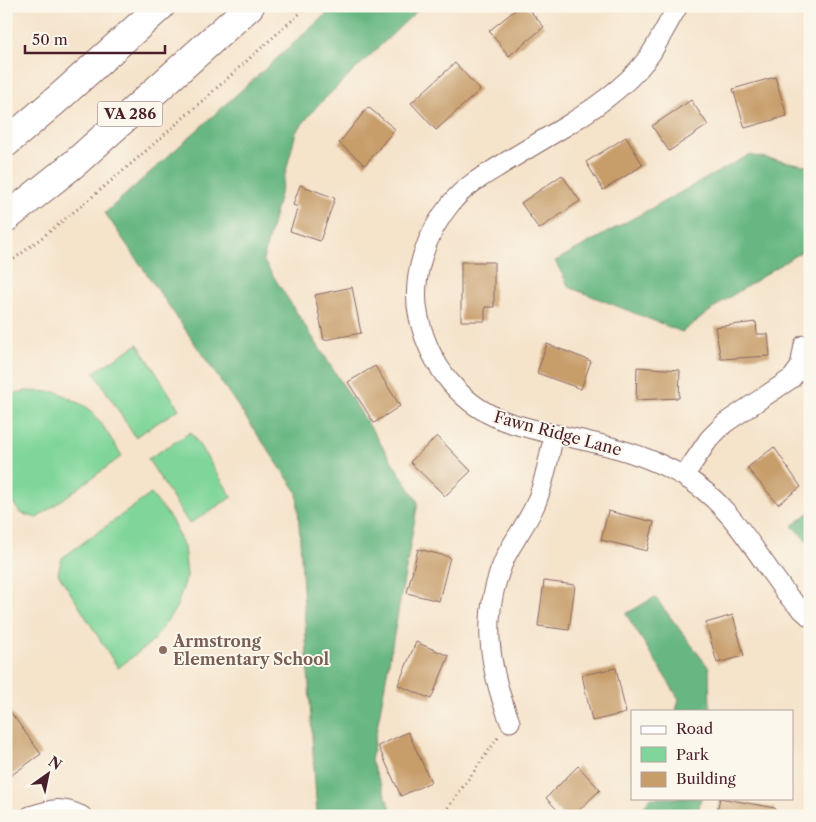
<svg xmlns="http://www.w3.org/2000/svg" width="816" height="822" viewBox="0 0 816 822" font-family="'Libre Caslon Text',serif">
  <rect width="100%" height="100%" fill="#fbf7ec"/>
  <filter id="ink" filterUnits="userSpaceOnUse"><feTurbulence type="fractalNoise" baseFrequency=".02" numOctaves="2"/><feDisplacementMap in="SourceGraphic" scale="10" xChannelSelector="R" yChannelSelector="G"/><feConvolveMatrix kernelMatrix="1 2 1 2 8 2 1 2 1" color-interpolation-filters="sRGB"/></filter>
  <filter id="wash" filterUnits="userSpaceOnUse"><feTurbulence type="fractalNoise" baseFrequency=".0096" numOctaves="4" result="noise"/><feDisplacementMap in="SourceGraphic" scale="20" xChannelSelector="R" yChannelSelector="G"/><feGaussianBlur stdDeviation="1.12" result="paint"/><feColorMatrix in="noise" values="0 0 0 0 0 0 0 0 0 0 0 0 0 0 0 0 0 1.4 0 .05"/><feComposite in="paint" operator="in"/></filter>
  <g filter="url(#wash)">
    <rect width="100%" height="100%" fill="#f5e3ca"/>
    <path fill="#80d69a" stroke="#657a62" d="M138 344 179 409 135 437 94 372Z
      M26 391 58 392 88 408 103 426 122 456 37 518 20 513 6 492V395Z
      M191 432 232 497 189 524 148 459Z
      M151 494 171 519 184 547 187 576 176 608 153 641 118 668 58 573 62 558Z"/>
    <path fill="#68b782" stroke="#596b56" d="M335 6H422L317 106 296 132 263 260 418 502 371 761 394 816H317L297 492 105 213Z
      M749 155 810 166V246L722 302 682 332 569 287 555 261Z
      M810 512V544L792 526Z
      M655 597 709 668 710 711H676L679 699 626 614Z
      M650 798H701L697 816H638Z"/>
    <g id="blocks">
      <path fill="#c79d6a" d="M520 6H526L544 27 509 56 489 31Z
        M455 63 480 90 436 130 411 103Z
        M775 77 787 116 745 128 733 89Z
        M691 100 708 125 669 151 652 126Z
        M368 107 395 129 365 165 339 143Z
        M626 137 643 165 603 190 586 162Z
        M562 175 580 201 539 229 521 203Z
        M300 185 335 198 320 241 290 231 298 207 293 205Z
        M461 262H494V307H485V321H461Z
        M352 287 361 333 324 340 315 295Z
        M756 322 757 334H768L770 356 721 359 715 327Z
        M547 344 591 361 581 389 537 373Z
        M375 366 400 406 374 423 348 382Z
        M637 367 680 370 679 398 636 400Z
        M437 436 471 471 445 496 410 462Z
        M774 447 801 487 778 504 747 468Z
        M608 511 654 522 647 551 601 540Z
        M418 549 450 557 439 601 407 593Z
        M544 581 575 585 569 630 538 626Z
        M733 615 744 656 717 663 706 623Z
        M416 642 449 656 431 699 398 685Z
        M616 668 626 713 592 721 582 675Z
        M6 706 41 754 6 779Z
        M408 732 431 782 401 796 378 746Z
        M578 766 600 790 573 816H563L546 798Z
        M720 798 775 808V816H716Z"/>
    </g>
  </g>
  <g filter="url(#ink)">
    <use href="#blocks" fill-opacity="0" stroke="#866463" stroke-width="1"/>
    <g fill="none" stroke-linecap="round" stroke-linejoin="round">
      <defs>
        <path id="minor" d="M678 6C669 21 661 37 652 52 633 81 595 108 566 126 544 139 522 152 501 165 483 176 465 186 452 202 426 233 410 278 419 318 430 366 462 408 511 423 538 432 567 436 595 443 626 450 656 460 683 476 731 503 756 555 789 597 795 604 803 610 810 617
          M684 476 709 439 725 423 792 378 800 367 804 345
          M510 722C488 666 480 613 506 556 515 538 528 522 536 503 545 481 549 457 554 434
          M30 816C51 809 61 806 82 816"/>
        <path id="highway" d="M6 143 62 95 161 6
          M6 218 75 163 250 6"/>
      </defs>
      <use href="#minor" stroke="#866463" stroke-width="21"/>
      <use href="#highway" stroke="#866463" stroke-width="30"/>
      <path stroke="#866463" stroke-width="3" stroke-dasharray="1 4" stroke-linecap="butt" d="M6 265C112 186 209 94 308 6
        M442 816 500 735"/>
      <use href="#minor" stroke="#fff" stroke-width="19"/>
      <use href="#highway" stroke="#fff" stroke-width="28"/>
    </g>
  </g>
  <circle fill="#8d6e63" stroke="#fbf7ec" stroke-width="2" cx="163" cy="650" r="5"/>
  <g text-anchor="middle" stroke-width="4" stroke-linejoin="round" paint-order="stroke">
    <rect fill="#fbf7ec" stroke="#7f6065" stroke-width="1" x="97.5" y="101.5" width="65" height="25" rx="4"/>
    <g font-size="15" font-weight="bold" fill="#4a1f2b">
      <text x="130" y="119">VA 286</text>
    </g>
    <g font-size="16" fill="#4a1f2b" stroke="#fbf7ec">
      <text transform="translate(558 433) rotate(15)" y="6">Fawn Ridge Lane</text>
    </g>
    <g font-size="16" font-weight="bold" fill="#785e54" stroke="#fbf7ec" text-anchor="start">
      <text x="173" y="647">Armstrong<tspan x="173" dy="18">Elementary School</tspan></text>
    </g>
  </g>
  <rect width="816" height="822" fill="none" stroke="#fbf7ec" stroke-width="25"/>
  <rect x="631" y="710" width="162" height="90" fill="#fbf7ec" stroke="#b4a19f"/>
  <rect x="641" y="726" width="25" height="8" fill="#ffffff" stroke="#b4a19f"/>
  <text x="676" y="734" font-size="15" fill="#4a1f2b">Road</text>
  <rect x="641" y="747" width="25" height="15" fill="#80d69a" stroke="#b4a19f"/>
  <text x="676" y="760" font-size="15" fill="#4a1f2b">Park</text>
  <rect x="641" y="772" width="25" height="15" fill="#c79d6a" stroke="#b4a19f"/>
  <text x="676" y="784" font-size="15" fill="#4a1f2b">Building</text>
  <g transform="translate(48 774) rotate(33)" stroke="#fbf7ec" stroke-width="4" paint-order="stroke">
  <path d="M0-4L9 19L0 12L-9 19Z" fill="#4a1f2b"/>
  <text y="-8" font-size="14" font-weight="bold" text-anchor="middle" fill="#4a1f2b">N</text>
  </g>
  <path d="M25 45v8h140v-8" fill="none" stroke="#4a1f2b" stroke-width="2.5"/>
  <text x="32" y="45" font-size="15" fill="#4a1f2b" stroke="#fbf7ec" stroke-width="4" paint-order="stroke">50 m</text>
</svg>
